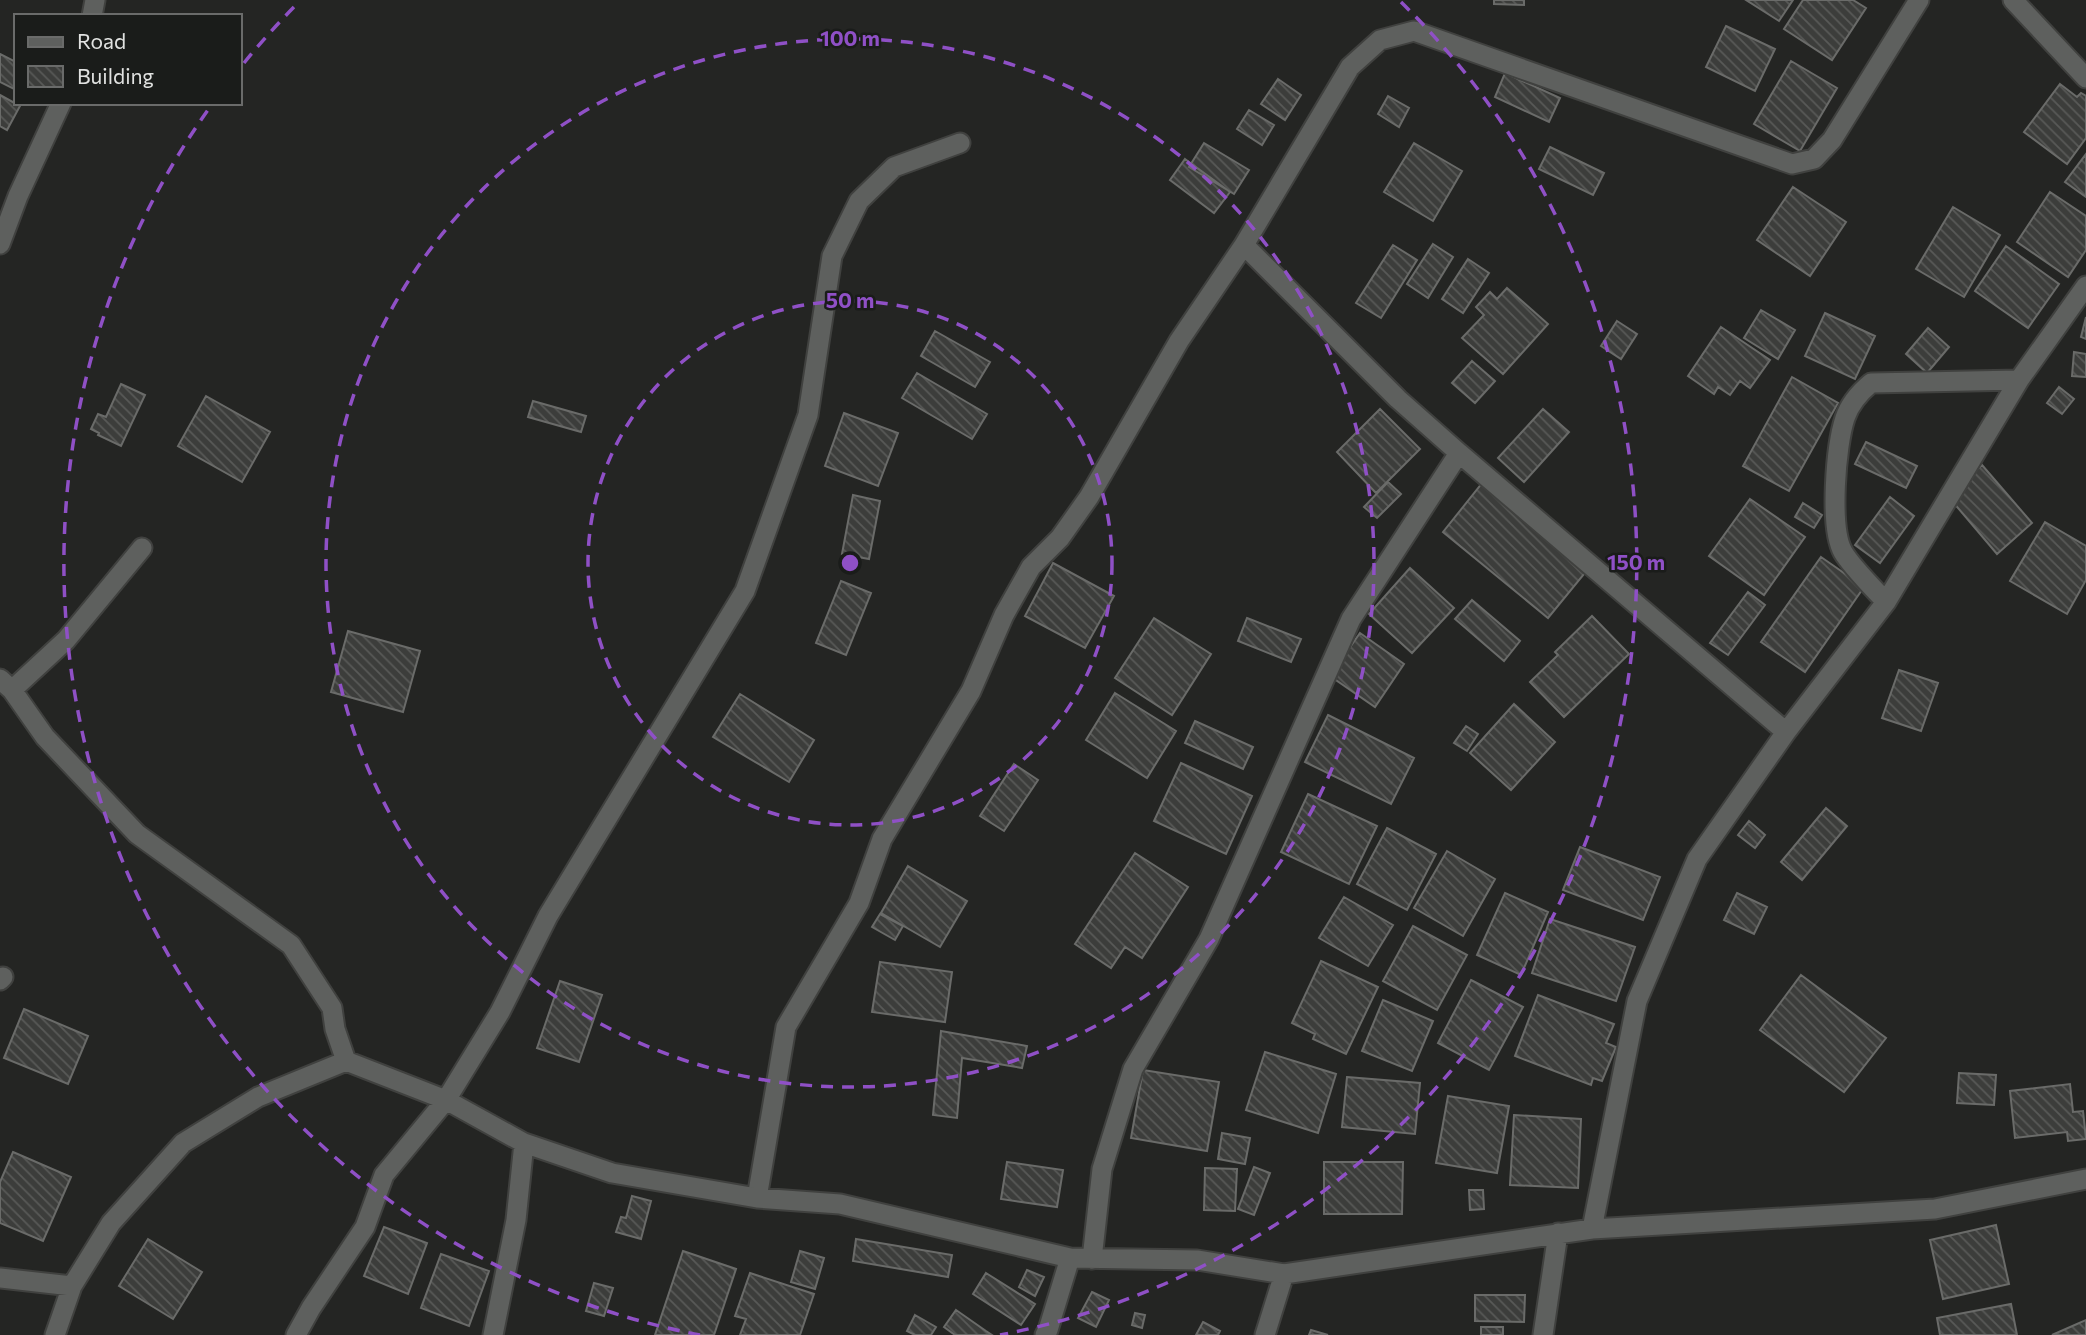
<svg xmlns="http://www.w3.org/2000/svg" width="2086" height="1335" viewBox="0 0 2086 1335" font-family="Commissioner,sans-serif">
  <defs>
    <pattern id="building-back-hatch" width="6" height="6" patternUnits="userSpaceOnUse" patternTransform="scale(1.75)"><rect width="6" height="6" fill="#3c3d3b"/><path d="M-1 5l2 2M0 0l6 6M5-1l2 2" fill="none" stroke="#585957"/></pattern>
  </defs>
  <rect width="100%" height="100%" fill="#242523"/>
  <path fill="url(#building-back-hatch)" stroke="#6a6b69" stroke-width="2" d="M1494 0H1524V5L1494 4Z
    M1746 0H1793L1779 21Z
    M1803 0H1853L1866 8 1832 60 1784 29Z
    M1726 26 1775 49 1755 91 1706 67Z
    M0 54 16 62V90L0 82Z
    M1791 61 1837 88 1800 151 1754 124Z
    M1505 73 1560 98 1549 122 1495 97Z
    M1278 79 1301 95 1285 120 1261 104Z
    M2060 84 2077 97 2081 93 2086 96V138L2067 164 2024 132Z
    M0 95 20 106 7 130 0 126Z
    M1388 96 1409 108 1399 127 1378 114Z
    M1249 110 1274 125 1262 145 1237 129Z
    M1204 143 1249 170 1234 194 1189 167Z
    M1414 143 1462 171 1433 221 1384 192Z
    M1550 147 1604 173 1593 195 1539 169Z
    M2086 154V197L2065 182Z
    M1185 159 1230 192 1214 213 1170 180Z
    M1793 187 1846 222 1810 276 1757 240Z
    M2050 192 2086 216V250L2068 277 2017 242Z
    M1953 207 2000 235 1964 297 1916 269Z
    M1433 244 1453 257 1428 298 1407 284Z
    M1393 245 1417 260 1381 318 1356 303Z
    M2006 246 2059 284 2028 328 1975 291Z
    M1468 259 1489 273 1463 313 1442 299Z
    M1507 288 1548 324 1503 374 1462 338 1484 315 1476 307 1490 292 1497 299Z
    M1761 310 1795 330 1778 359 1744 338Z
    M1825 313 1875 336 1855 379 1805 356Z
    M2086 317V339L2081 337Z
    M1617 321 1637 334 1621 359 1601 346Z
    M1721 327 1770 360 1750 388 1740 381 1730 395 1718 387 1714 394 1688 376Z
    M1928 328 1949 347 1927 373 1906 354Z
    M935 331 990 362 975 387 921 356Z
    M2074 352 2086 354V377L2072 376Z
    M1472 361 1495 381 1475 403 1452 383Z
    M917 373 987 414 972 439 902 398Z
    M1792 377 1838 403 1789 491 1743 466Z
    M121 384 145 395 121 446 98 435 99 433 91 429 98 414 106 417Z
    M2059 387 2074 399 2062 414 2047 403Z
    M206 396 270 432 242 482 178 446Z
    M533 401 586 416 581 432 528 417Z
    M1380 409 1420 449 1376 493 1337 452Z
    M1543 409 1569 432 1524 482 1498 458Z
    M844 413 898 433 878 486 825 466Z
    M1866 442 1917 466 1906 488 1855 464Z
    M1982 465 2032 523 1997 554 1947 495Z
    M1388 482 1401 494 1377 518 1364 507Z
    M1483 482 1589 568 1548 618 1443 532Z
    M853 495 880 501 869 559 842 554Z
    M1890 497 1914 516 1880 563 1855 545Z
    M1750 499 1805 537 1764 595 1709 556Z
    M1803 503 1822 515 1814 528 1795 517Z
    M2045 522 2086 546V580L2067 614 2010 581Z
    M1821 557 1864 587 1805 672 1761 642Z
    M1053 563 1114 596 1085 648 1025 616Z
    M1410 568 1454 608 1412 653 1369 614Z
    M841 581 871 593 846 655 816 643Z
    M1748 592 1765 605 1728 655 1710 643Z
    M1472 600 1520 641 1504 661 1455 619Z
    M1592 616 1629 654 1564 717 1530 682 1558 655 1555 652Z
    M1154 618 1211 654 1172 715 1115 678Z
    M1247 618 1301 639 1291 662 1238 641Z
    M348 631 420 651 403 712 331 692Z
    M1360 633 1404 664 1375 707 1330 676Z
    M1899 670 1938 683 1921 731 1882 718Z
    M1115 693 1176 731 1147 778 1086 740Z
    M740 694 814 740 789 782 713 737Z
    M1514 704 1555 742 1511 790 1470 753Z
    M1328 715 1414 758 1391 804 1305 762Z
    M1195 721 1253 747 1243 769 1185 743Z
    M1466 726 1478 734 1467 751 1454 743Z
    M1181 763 1252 796 1226 854 1154 821Z
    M1014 764 1038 780 1004 831 980 816Z
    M1308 794 1377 826 1349 884 1281 852Z
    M1826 808 1847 826 1802 880 1781 862Z
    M1749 821 1765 835 1755 848 1738 835Z
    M1387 828 1436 854 1407 910 1357 884Z
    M1580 847 1660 877 1643 920 1563 890Z
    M1447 851 1495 879 1463 936 1414 908Z
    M1135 853 1188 887 1142 958 1125 947 1111 968 1075 944Z
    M908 866 967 901 940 947 881 913Z
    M1505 893 1548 912 1521 975 1477 955Z
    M1737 893 1767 907 1754 934 1724 920Z
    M1344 897 1393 925 1368 966 1319 938Z
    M880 914 903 926 895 940 872 927Z
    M1550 919 1635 947 1616 1001 1532 973Z
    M1413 926 1467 955 1437 1010 1383 981Z
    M1321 961 1378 987 1346 1054 1313 1039 1315 1034 1292 1023Z
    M880 962 952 972 945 1022 872 1012Z
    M1801 975 1886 1038 1844 1092 1760 1030Z
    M1471 980 1523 1007 1489 1070 1438 1043Z
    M560 981 602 995 579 1062 537 1048Z
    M1538 995 1614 1024 1606 1043 1616 1047 1602 1081 1593 1078 1591 1085 1515 1056Z
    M1383 1000 1433 1021 1412 1071 1362 1051Z
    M24 1009 88 1036 68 1084 4 1058Z
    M941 1031 1027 1046 1022 1068 962 1058 957 1118 933 1115Z
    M1265 1052 1336 1074 1318 1133 1246 1110Z
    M1143 1070 1219 1082 1207 1151 1131 1138Z
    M1959 1073 1996 1075 1994 1105 1957 1103Z
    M1347 1077 1420 1083 1415 1134 1342 1127Z
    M2070 1084 2073 1112 2083 1111 2086 1139 2068 1141 2067 1132 2015 1138 2010 1091Z
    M1448 1096 1509 1106 1497 1173 1436 1163Z
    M1514 1115 1581 1119 1578 1188 1510 1185Z
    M1222 1133 1250 1138 1245 1164 1218 1159Z
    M13 1152 71 1177 43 1241 0 1223V1182Z
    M1007 1162 1063 1170 1057 1207 1001 1199Z
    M1324 1162H1403L1402 1214H1324Z
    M1254 1167 1270 1173 1254 1215 1238 1209Z
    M1205 1168 1237 1169 1235 1211 1204 1210Z
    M1469 1190H1483L1484 1209 1470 1210Z
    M632 1196 651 1201 641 1239 616 1232 621 1217 626 1218Z
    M1996 1225 2009 1284 1943 1299 1930 1240Z
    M384 1227 427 1243 408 1294 364 1276Z
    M148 1239 202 1272 173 1319 119 1286Z
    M856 1239 952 1255 948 1277 853 1261Z
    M683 1251 736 1269 714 1335H655Z
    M800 1251 824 1258 815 1289 791 1282Z
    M441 1254 489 1271 469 1326 421 1308Z
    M1027 1270 1044 1277 1035 1296 1019 1287Z
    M750 1273 814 1294 800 1335H740L746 1319 735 1316Z
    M986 1273 1035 1304 1021 1325 973 1294Z
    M594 1283 613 1288 604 1316 586 1311Z
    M1092 1292 1109 1300 1096 1327 1078 1318Z
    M1475 1295H1525L1524 1322 1475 1321Z
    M2011 1304 2017 1335H1940L1937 1318Z
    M956 1310 986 1331 992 1335H955L944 1327Z
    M1135 1313 1145 1315 1142 1328 1132 1325Z
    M915 1315 936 1327 931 1335H915L907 1331Z
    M2086 1320V1335H2052L2077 1324Z
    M1203 1322 1220 1331 1218 1335H1196Z
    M1481 1327H1503V1335H1481Z
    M1311 1330 1328 1335H1309Z"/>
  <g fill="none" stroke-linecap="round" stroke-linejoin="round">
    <defs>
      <path id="minor" d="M2013 0 2086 78
        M92 16 95 0
        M0 244 18 196 61 103
        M1459 453 1786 732
        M1886 602C1874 589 1851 566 1843 552 1829 527 1836 445 1845 418 1850 403 1859 393 1871 383L2019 380
        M0 679 12 690 45 737 137 834 291 945 332 1008 335 1029 346 1061 446 1100 524 1143 612 1173 757 1198 840 1204 1070 1258 1197 1260 1284 1274 1592 1229 1935 1209 2086 1179
        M12 690 66 640 142 548
        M0 980 3 977
        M757 1198 786 1027 859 903 882 839 971 691 1004 615 1031 567 1060 538 1089 497 1179 341 1244 245
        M1592 1229 1637 1001 1697 859 1786 732 1886 602 2019 380 2086 286
        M1092 1259 1102 1169 1133 1069 1209 939 1351 619 1459 453 1398 399 1244 245 1350 67 1380 40 1414 31 1792 164 1814 159 1832 140 1919 0
        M0 1278 72 1286
        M55 1335 72 1286 111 1223 183 1143 258 1097 346 1061
        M296 1335 311 1308 365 1227 384 1175 446 1100 500 1012 548 916 745 591 808 415 832 256 859 201 894 167 960 143
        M493 1335 516 1220 524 1143
        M1045 1335 1048 1330 1070 1258
        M1265 1335 1284 1274
        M1543 1335 1558 1233"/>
    </defs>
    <use href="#minor" stroke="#40413f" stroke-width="23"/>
    <use href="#minor" stroke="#5e605e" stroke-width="19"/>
  </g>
  <g fill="none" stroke="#8f50c6" stroke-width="3.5" stroke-dasharray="12 9">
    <circle cx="850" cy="563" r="262"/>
    <circle cx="850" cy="563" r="524"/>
    <path d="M700 1335A786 786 0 0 1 210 107M244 63A786 786 0 0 1 299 2M1401 2A786 786 0 0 1 1000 1335"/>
  </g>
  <circle cx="850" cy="563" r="10" fill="#8f50c6" stroke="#1a1c1a" stroke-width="3.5"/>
  <g font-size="21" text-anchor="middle" font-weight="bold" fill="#8f50c6" stroke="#1a1c1a" stroke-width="5" stroke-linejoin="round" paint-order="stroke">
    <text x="850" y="46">100 m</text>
    <text x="850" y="308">50 m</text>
    <text x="1636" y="570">150 m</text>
  </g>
  <rect x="14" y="14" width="228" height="91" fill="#1a1c1a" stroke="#6a6b6a" stroke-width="2"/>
  <rect x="28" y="37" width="35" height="10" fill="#5e605e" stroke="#6a6b6a" stroke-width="2"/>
  <text x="77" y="49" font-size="21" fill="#e1e2e1">Road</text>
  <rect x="28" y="66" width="35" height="21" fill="url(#building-back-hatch)" stroke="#6a6b6a" stroke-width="2"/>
  <text x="77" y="84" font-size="21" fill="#e1e2e1">Building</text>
</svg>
